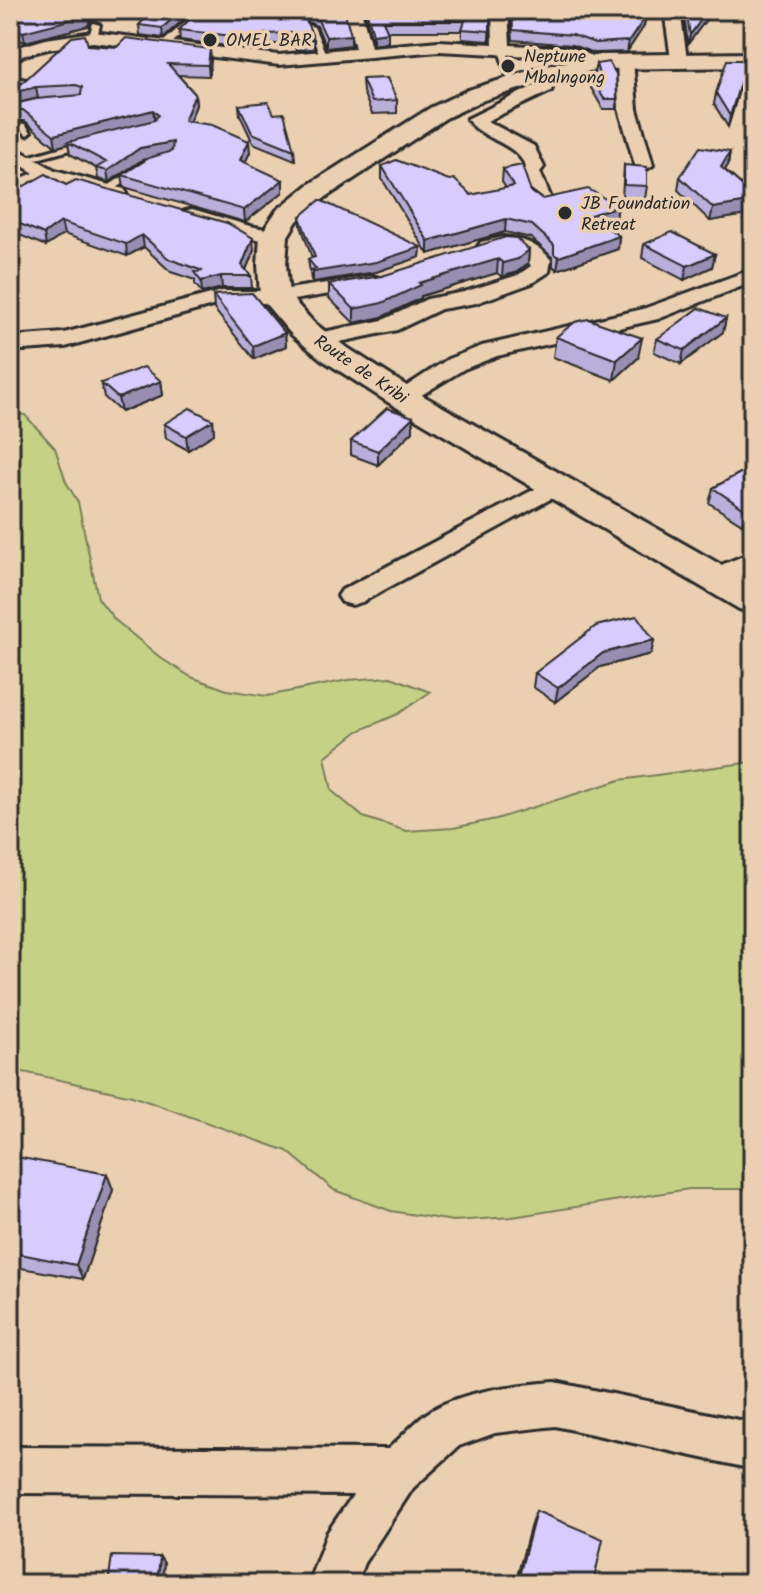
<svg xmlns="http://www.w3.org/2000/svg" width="763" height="1594" viewBox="0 0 763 1594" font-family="Kalam,sans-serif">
  <rect width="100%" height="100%" fill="#eacfb1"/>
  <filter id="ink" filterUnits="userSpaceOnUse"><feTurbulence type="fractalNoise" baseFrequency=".0125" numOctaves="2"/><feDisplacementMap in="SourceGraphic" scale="16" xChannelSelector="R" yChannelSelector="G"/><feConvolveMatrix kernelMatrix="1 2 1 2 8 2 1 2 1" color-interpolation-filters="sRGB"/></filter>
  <g filter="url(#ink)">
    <path fill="#c5d286" stroke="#787e58" stroke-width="2" d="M10 413 25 415 55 448 66 482 78 502 98 598 115 620 162 659 191 677 227 690 267 696 348 680 391 677 430 692 398 714 358 731 325 757 332 791 363 817 406 831 453 828 496 819 620 780 753 762V1189H689L512 1217 453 1221 391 1211 334 1190 287 1151 132 1096 10 1069Z"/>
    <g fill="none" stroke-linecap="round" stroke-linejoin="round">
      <defs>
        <path id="service" d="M198 10H206L168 47H162V43Z
          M93 23 100 25 97 37 93 39 89 37Z
          M307 25 314 27 327 57 320 55Z
          M502 45 506 47 516 84 509 82 498 47Z
          M10 77 27 80 10 83Z
          M10 123 25 124 31 132 27 135 20 129H10Z
          M90 139 95 142 93 144 22 163 17 160Z
          M137 167 145 169 111 192H105V188Z"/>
        <path id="minor" d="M345 10H361L371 47 439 41 493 44 492 10H508L510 45 572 48 608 62 600 67 570 58 439 51 279 65 93 42 48 49 24 55 10 64 12 49 46 39 93 32 279 55 355 48Z
          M664 10H680L687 59 685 62H673L671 59Z
          M625 55 633 60 637 109 653 165 644 171 635 165 619 109 617 60Z
          M550 67 558 72 551 91 487 121 534 146 544 167 540 172 553 203 543 209 533 203 522 172 526 167C515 141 483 141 467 119L538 84 544 68Z
          M10 145 55 170 124 189 127 193 117 199 49 180 10 196V183L34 173 10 158Z
          M192 209 250 226 281 232 284 236 274 242 240 236 185 219 182 215 185 211Z
          M503 237C522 238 540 245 551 260L549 272 532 283 476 303 441 309 397 330 316 347 305 340 308 335 383 320 427 299 464 292 518 275 531 266C517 238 492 260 478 246L481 242Z
          M753 269V282L658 319 497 356 464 369 410 402H394L390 397 448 359 482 346 643 309Z
          M372 276 379 278 383 282 379 286 275 303H223L65 347 10 351V337L64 333 222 291H275Z
          M556 478 565 481 569 486 565 491 362 602 352 605 342 602 338 596 342 590Z
          M753 552V571L714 587 704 584 700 578 704 572Z
          M555 1382 753 1423V1469L555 1426 495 1433 459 1446 413 1488 364 1563 356 1584H308L327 1533 353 1495 10 1493V1447L388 1449C401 1438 413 1424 426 1414 459 1391 516 1385 555 1382Z"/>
        <path id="primary" d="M753 53V67L600 69 555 78 484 100 446 118 326 197 297 221 288 236 286 264 289 295 314 323 343 345 413 390 753 583V613L739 609 391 404 321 359 292 335 260 297 258 264 260 236 277 210 308 185 430 108 468 90 542 67 600 55Z"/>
      </defs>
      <use href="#service" stroke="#2b2b2b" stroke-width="6"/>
      <use href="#minor" stroke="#2b2b2b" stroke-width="6"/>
      <use href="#primary" stroke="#2b2b2b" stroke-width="6"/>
      <use href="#service" fill="#eacfb1" fill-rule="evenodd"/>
      <use href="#minor" fill="#eacfb1" fill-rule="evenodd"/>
      <use href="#primary" fill="#eacfb1" fill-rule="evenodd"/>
    </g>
    <path fill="#baafda" stroke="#2b2b2b" stroke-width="2" d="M10 10H194L163 38 140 35 139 25 147 16 90 18 88 26 25 42 12 37 10 40Z
      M199 10H343L351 45 326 48 317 26 308 22 307 23 314 49 296 50 294 44H265L259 50 180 40 179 30Z
      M364 10H490L489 41 462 39V31H388V42L373 44Z
      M510 10H593L594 14 644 26 627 52 594 53 572 45 513 40Z
      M683 10H713L688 44Z
      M88 45 211 60 209 76 178 75 195 94 196 105 189 122 250 152 245 162 283 192 245 222 124 187 122 175 147 159 142 160 109 182 98 179 96 168 70 154 68 143 56 147 25 121H10V105L14 104 11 93Z
      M596 64 617 99 616 109H603L591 88 592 78H596L594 73Z
      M745 70 728 127 714 104 716 93Z
      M362 79 397 100V113L372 114 363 92Z
      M239 105 294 150 295 160 253 143 240 115Z
      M730 152 728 165 725 170 753 195V214L710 221 678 190 680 177Z
      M624 165 647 186 645 199 622 198Z
      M382 166 471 195 506 188 502 182 503 169 543 199 618 206 616 218 601 223 619 236 618 249 557 270 553 266V258L531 238 505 232 428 254 382 179Z
      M66 185 254 250 246 270 251 276 252 288H222L202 293 195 284V280L171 272 144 247 127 256 64 234 46 246 20 235 10 240V194Z
      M300 217 421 247 420 257 376 272 313 282 311 280 308 259 312 258 301 226Z
      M644 244 715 254 712 267 684 280 642 258Z
      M529 250 528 263 517 272 502 277 497 273 421 296V298L382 317 354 323 329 298V284L382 276Z
      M213 295 285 333 286 346 254 359 214 309Z
      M726 318 723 332 681 364 654 352 657 339Z
      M556 337 638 358 614 380 553 357Z
      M161 381 163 395 121 412 104 397 101 383Z
      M413 417V431L378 465 351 455V441Z
      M213 420 214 434 188 450 166 438 164 424Z
      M742 472 753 519 742 524 709 503 713 488Z
      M654 640 651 654 600 667 555 702 533 687 535 673Z
      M10 1158 107 1174 113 1190 83 1279 10 1266Z
      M536 1511 593 1584H515L532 1520Z"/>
    <path fill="#978eb1" stroke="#2b2b2b" stroke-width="2" d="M88 10 90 18 88 26 25 42 23 32Z
      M182 10H194L163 38 162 28Z
      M708 10H713L688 44 690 35Z
      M646 16 644 26 627 52 629 41Z
      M388 32V42L373 44V34Z
      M264 34 265 44 259 50V39Z
      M351 35V45L326 48V37Z
      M314 39V49L296 50 295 40Z
      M210 49 211 60 209 76 208 65Z
      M747 60 745 70 728 127 730 116Z
      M36 87 38 98 14 104 11 93Z
      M195 94 196 105 185 133 184 121Z
      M153 110 155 122 56 147 54 135Z
      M249 141 250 152 241 172 240 160Z
      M173 142 174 153 142 160 109 182 107 171 140 148Z
      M730 152 728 165 719 180 721 167Z
      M283 180V192L245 222 244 210Z
      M753 201V214L710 221 713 208Z
      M618 206 616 218 588 228 590 215Z
      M506 219 505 232 428 254V241Z
      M61 222 64 234 46 246 44 234Z
      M18 223 20 235 10 240V226Z
      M142 235 144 247 127 256 126 244Z
      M619 236 618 249 557 270 559 257Z
      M253 238 254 250 243 277 242 265Z
      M421 247 420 257 376 272 313 282V272Z
      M529 250 528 263 517 272 502 277 503 263Z
      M715 254 712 267 684 280 687 266Z
      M498 259 497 273 421 296V298L382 317 354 323V309L419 283Z
      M221 276 222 288 202 293 201 281Z
      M726 318 723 332 681 364 684 350Z
      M285 333 286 346 254 359 253 346Z
      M642 338 638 358 614 380 617 360Z
      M12 346 15 360 10 363V347Z
      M161 381 163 395 121 412 118 398Z
      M413 417V431L378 465V451Z
      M213 420 214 434 188 450 186 436Z
      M753 507V519L742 524 746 510Z
      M654 640 651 654 600 667 555 702 558 688 603 653Z
      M107 1174 113 1190 83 1279 76 1265Z
      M160 1557 164 1563 162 1584H157Z"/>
    <path fill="#d8cbfd" stroke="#2b2b2b" stroke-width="2" d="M10 10H88L86 16 23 32 10 27Z
      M153 10H182L162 28 139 25Z
      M199 10H344L351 35 326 37 316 16 307 12 304 16 314 39 295 40 294 33 264 34 259 39 179 30Z
      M366 10H490V31L462 29 465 21H383L388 32 373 34Z
      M512 10H593L594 14 646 16 629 41 595 43 573 35 513 30Z
      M686 10H708L690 35Z
      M85 35 88 45 117 47 126 38 210 49 208 65 168 64 195 94 184 121 212 125 249 141 240 160 283 180 244 210 122 175 149 158 172 151 173 142 140 148 107 171 96 168 106 162 68 142 155 120 158 115 153 110 54 135 23 110H10V105L36 99 81 95 82 87 76 85 36 87 11 93 72 37Z
      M727 60H747L730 116 716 93Z
      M609 62 616 74 617 99H604L592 78H600L596 64Z
      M387 78 397 100 372 102 362 79Z
      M268 102 274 114 284 113 294 150 252 133 239 105Z
      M700 147 730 152 721 167 753 195V201L713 208 680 177Z
      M396 160 449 180 454 179 471 195 514 186 503 169 522 165 531 192 543 199 588 189 618 206 590 215 619 236 559 257 554 254V245L532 225 506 219 428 241 382 166Z
      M624 165 647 167V186L624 185Z
      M46 174 66 185 76 180 227 223 253 238 242 265 251 276H221L201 281 194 272 203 271 169 259 142 235 126 244 61 222 44 234 18 223 10 226V194Z
      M320 200 421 247 376 262 313 272 310 270 316 269 308 259 315 257 300 217Z
      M672 232 715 254 687 266 644 244Z
      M506 237 516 238 529 250 518 259 503 263 498 259 419 283 421 285 382 303 354 309 329 284 382 276Z
      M252 293 285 333 253 346 213 295Z
      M699 308 726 318 684 350 657 339Z
      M588 319 642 338 617 360 556 337 575 322Z
      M144 367 161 381 118 398 101 383Z
      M190 408 213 420 186 436 164 424Z
      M387 408 413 417 378 451 351 441Z
      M742 472 748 477 753 473V507L746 510 713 488Z
      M637 616 654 640 603 653 558 688 535 673 596 626Z
      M11 1156 107 1174 76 1265 10 1252Z
      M536 1511 603 1539 593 1584H517Z
      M112 1556 160 1557 157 1584H108Z"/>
  </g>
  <g fill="#2b2b2b" stroke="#eacfb1" stroke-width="3">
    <circle cx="210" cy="40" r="8"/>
    <circle cx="508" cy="66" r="8"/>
    <circle cx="565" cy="213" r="8"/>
  </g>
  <g text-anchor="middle" stroke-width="7" stroke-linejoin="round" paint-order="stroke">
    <g font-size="18" fill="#2b2b2b" stroke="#eacfb1" text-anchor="start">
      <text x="226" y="46">OMEL BAR</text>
      <text x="524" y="62">Neptune<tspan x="524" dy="21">Mbalngong</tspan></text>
      <text x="581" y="209">JB Foundation<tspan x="581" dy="21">Retreat</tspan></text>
    </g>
    <g font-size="18" fill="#2b2b2b" stroke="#eacfb1">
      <text transform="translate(361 369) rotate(34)" y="6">Route de Kribi</text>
    </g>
  </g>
  <rect width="763" height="1594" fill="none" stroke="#eacfb1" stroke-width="40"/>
  <rect x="20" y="20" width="723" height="1554" fill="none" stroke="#2b2b2b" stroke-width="3" filter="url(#ink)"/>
</svg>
